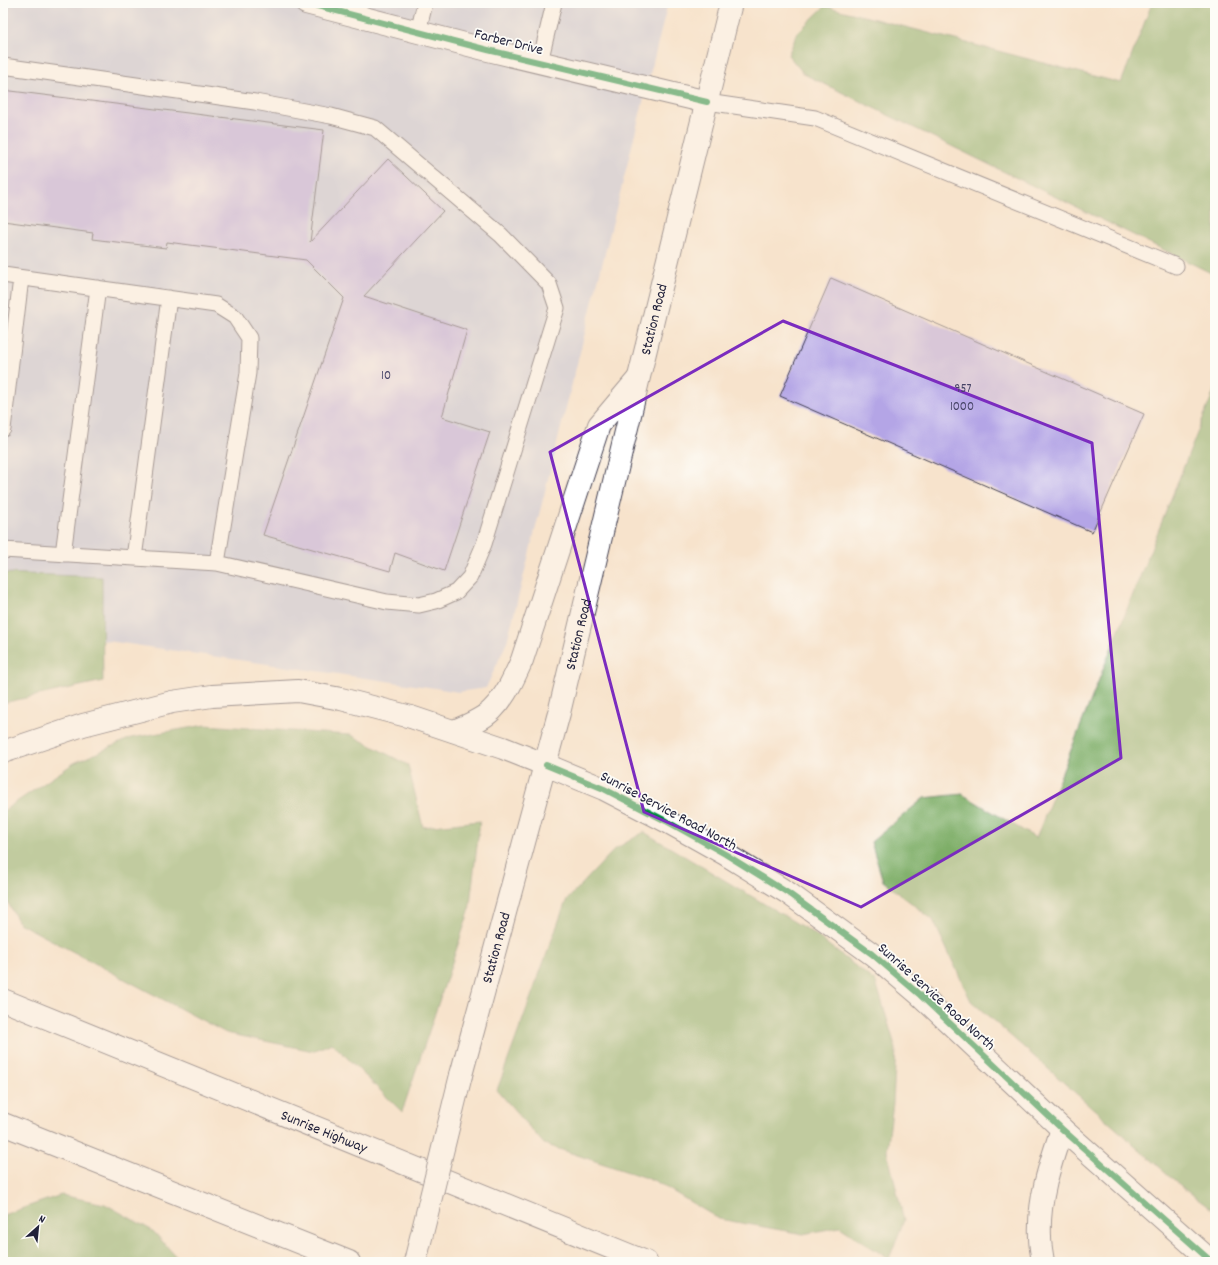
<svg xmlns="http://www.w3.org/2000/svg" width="1218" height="1265" viewBox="0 0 1218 1265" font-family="Dekko,sans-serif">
  <rect width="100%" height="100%" fill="#fdfcf7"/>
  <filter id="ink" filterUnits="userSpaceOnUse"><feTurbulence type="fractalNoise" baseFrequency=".025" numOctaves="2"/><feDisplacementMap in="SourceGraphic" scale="8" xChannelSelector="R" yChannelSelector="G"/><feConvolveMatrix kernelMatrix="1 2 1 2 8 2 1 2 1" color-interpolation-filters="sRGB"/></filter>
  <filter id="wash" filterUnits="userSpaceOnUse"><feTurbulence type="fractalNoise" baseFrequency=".012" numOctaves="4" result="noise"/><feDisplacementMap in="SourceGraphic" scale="16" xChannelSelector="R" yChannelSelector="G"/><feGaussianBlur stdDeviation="0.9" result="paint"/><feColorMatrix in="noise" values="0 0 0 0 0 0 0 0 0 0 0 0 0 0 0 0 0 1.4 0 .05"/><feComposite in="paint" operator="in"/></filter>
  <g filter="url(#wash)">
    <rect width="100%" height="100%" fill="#f7e3cc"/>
    <path fill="#bcc3de" d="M3 3H668L507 642 486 688 458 692 435 688 3 626Z"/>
    <path fill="#7eae68" stroke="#506852" d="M1152 3H1215V275L804 74 788 55 798 32 825 6 1121 83Z
      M1215 388V1212L1188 1192 971 1001 933 920 883 881 871 842 924 798 962 794 1036 838Z
      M3 573 102 577 103 681 3 703Z
      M205 725 351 735 408 765 423 827 480 821 469 912 402 1112 332 1043 313 1051 226 1033 19 923 3 894V811L74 763 131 738Z
      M644 832 813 933 876 982 896 1049 893 1103 887 1151 904 1220 889 1259 840 1227 803 1234 719 1219 655 1181 544 1144 497 1090 566 901 615 849Z
      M61 1195 105 1204 153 1231 181 1262H3V1215Z"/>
    <g id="blocks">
      <path fill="#b4a5e6" d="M3 90 324 130 310 242 388 159 443 211 364 296 467 330 442 417 490 432 444 571 395 553 390 571 263 535 344 298 306 260 167 242 166 248 92 239 93 233 3 221Z
        M831 278 1144 414 1092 532 780 396Z"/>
    </g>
  </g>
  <g filter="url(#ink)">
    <use href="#blocks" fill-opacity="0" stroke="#423f51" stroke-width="1"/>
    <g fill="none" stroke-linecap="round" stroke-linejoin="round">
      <defs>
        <path id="service" d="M418 32 425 3
          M540 62 554 3
          M3 66 255 102 331 116 375 128 501 235 549 284 557 308 484 544 470 577 456 592 436 601 419 605 387 602 217 563 3 550
          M707 102 815 118 1176 266
          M3 275 216 305 235 317 249 338 248 373 217 563
          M3 429 21 278
          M63 554 98 288
          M134 558 169 298"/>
        <path id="minor" d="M306 3 488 50 707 102"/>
        <path id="tertiary" d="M546 765 604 789 666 821 725 854 788 893 872 954 920 995 1062 1129 1212 1262"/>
        <g id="secondary">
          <path d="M454 731C466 726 482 720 492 710 506 696 514 678 522 660L599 425 637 380"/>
          <path id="s1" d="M461 1075 559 713 639 377 731 3"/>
        </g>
        <g id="motorway">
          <path d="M3 752 83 725 172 702 212 696 298 691 341 699 411 717 503 748 546 765"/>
          <path id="s2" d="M3 1000 646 1262"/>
          <path d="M3 1124 349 1262"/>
          <path d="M1043 1262C1042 1254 1040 1246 1040 1237 1038 1200 1050 1164 1062 1129"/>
        </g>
      </defs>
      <use href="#service" stroke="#423f51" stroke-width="17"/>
      <use href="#minor" stroke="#423f51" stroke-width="24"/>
      <use href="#tertiary" stroke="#423f51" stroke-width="24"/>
      <use href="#secondary" stroke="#423f51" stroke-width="24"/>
      <use href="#motorway" stroke="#423f51" stroke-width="24"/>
      <use href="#service" stroke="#fff" stroke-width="15"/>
      <use href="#minor" stroke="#fff" stroke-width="22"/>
      <use href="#tertiary" stroke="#fff" stroke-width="22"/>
      <use href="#secondary" stroke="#fff" stroke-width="22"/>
      <use href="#motorway" stroke="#fff" stroke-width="22"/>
      <defs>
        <path id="secondary-bridge" d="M415 1262 461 1075"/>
      </defs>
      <use href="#secondary-bridge" stroke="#423f51" stroke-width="24" stroke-linecap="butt"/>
      <use href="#secondary-bridge" stroke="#fff" stroke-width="22"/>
      <defs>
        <path id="cycleway" d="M306 3 488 50 707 102
          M546 765 604 789 666 821 725 854 788 893 872 954 920 995 1062 1129 1212 1262"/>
      </defs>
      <use href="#cycleway" stroke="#fdfcf7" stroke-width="8"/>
      <use href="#cycleway" stroke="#00873e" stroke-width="6"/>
    </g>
  </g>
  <path d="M0 0H1218V1265H0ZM783 321 1092 443 1121 758 861 907 644 812 550 452Z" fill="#f7e3cc" fill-opacity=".55" fill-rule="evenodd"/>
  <path fill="none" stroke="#7b2cbf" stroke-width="3" stroke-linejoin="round" d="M783 321 1092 443 1121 758 861 907 644 812 550 452Z"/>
  <g text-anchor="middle" stroke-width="3.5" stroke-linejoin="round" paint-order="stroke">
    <g font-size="13" fill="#464366">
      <text x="386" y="379">10</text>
      <text x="963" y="392">957</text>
      <text x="962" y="410">1000</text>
    </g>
    <g font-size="15" fill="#22223b" stroke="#fdfcf7">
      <text transform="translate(509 41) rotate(14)" y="5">Farber Drive</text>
      <text dy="5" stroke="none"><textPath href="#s1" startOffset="780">Station Road</textPath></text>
      <text dy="5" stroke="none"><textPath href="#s1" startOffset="456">Station Road</textPath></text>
      <text transform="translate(669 810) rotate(28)" y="5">Sunrise Service Road North</text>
      <text dy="5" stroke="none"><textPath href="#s1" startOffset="132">Station Road</textPath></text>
      <text transform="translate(937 996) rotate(42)" y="5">Sunrise Service Road North</text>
      <text dy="5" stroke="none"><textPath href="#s2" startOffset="347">Sunrise Highway</textPath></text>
    </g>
  </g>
  <rect width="1218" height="1265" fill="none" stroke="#fdfcf7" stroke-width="16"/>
  <g transform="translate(38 1227) rotate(27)" stroke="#fdfcf7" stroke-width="3" paint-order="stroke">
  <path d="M0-3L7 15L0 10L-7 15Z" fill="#22223b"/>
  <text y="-6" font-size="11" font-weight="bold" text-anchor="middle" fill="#22223b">N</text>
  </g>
</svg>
